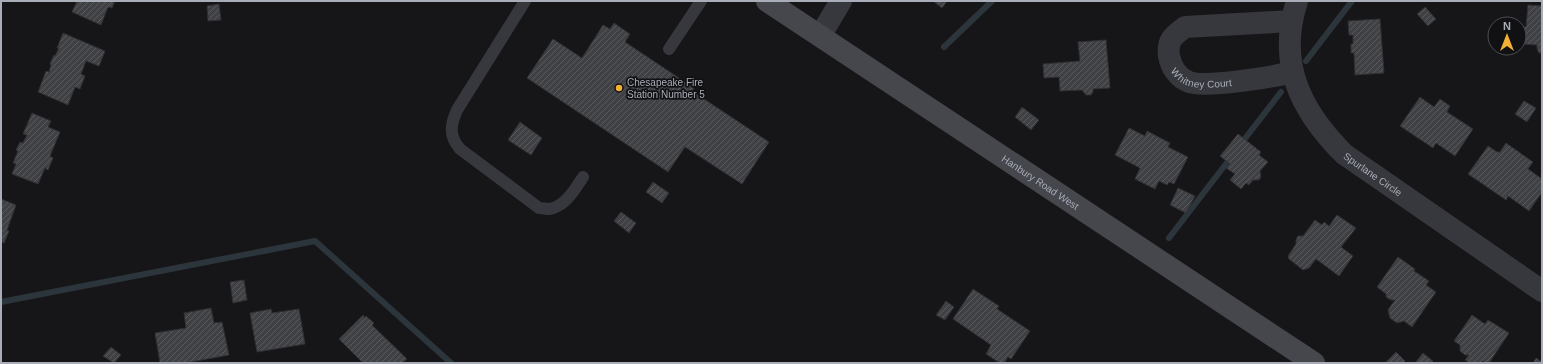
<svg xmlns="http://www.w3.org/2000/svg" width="1543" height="364" viewBox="0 0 1543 364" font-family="Arial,sans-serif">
  <defs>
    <pattern id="building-hatch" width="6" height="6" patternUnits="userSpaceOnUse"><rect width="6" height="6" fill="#404145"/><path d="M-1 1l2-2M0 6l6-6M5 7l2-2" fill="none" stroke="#595a5e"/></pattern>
  </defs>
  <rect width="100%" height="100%" fill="#161618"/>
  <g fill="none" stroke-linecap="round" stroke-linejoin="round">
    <path stroke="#2c353c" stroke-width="6" d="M944 47 992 1
      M1306 61 1352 1
      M1240 145 1281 92
      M1169 238 1232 156
      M1 302 315 241 451 363"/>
  </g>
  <path fill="url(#building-hatch)" stroke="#303034" d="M77 1H115L112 8 108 7 101 25 72 12Z
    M933 1H947L942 8Z
    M219 4 221 20 208 21 207 6Z
    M1528 5 1542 6V53H1539L1537 49V45L1519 44V27H1526Z
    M1425 7 1436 19 1428 26 1417 14Z
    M1380 19 1384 73 1355 75 1354 53H1351V44H1353V35H1349L1348 21Z
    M614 23 630 34 625 42 694 88 692 91 769 142 742 184 685 147 668 172 527 78 553 39 582 58 603 25 610 29Z
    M63 33 105 51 99 66 86 61 81 74 85 76 80 89 75 87 68 105 38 92 46 71 49 72 51 65 50 64 54 55 55 56 59 48H57Z
    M1106 40 1110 88 1093 89V92L1091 95H1086L1082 90 1060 91 1059 77 1044 78 1043 64 1080 61 1078 42Z
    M1420 97 1434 107 1440 99 1450 106 1447 112 1473 129 1455 156 1436 143 1433 148 1400 126Z
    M1524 101 1536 108 1527 122 1515 114Z
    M1022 107 1039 120 1031 130 1015 117Z
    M32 113 51 121 48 127 60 132 50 156 53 158 48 170 45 168 38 184 12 174 16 164 13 163 18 151 16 150 20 142 23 143 27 135 23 134Z
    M520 122 542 138 531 155 508 140Z
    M1129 128 1145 136 1147 131 1170 143 1168 147 1188 157 1174 184 1169 182 1167 185 1159 181 1155 189 1135 179 1140 168 1115 155Z
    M1238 134 1261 152 1259 155 1268 162 1260 171 1261 177 1259 180H1253L1249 185 1246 183 1241 189 1230 180 1235 174 1226 168 1230 164 1220 156Z
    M1506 143 1533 162 1528 169 1542 179V192L1529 211 1508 196 1506 200 1468 174 1488 146 1497 152H1500Z
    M653 182 669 193 662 203 646 192Z
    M1178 188 1195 196 1186 213 1170 205Z
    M1 199 16 205 7 230 9 231 4 243 1 242Z
    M621 212 636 223 629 233 614 221Z
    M1337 215 1356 228 1341 247 1353 256 1339 276 1316 259 1309 268 1303 270 1289 259 1288 256 1296 244V240L1298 236H1303L1315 220 1322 225 1324 222 1329 226Z
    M1398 257 1415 269 1414 271 1429 281 1426 285 1436 292 1412 327 1404 321 1397 323 1390 318 1388 310 1395 300H1391L1386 297V294L1377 287Z
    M244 280 247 300 233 303 230 282Z
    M973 289 999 306 997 309 1030 331 1011 359 1008 357 1004 363H1000L986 354 991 345 953 319Z
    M946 301 954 307 945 320 936 315Z
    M211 308 214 323 222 322 229 355 185 363H160L155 333 186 328 184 313Z
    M271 309 272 313 299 309 305 344 257 352 250 313Z
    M363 315 365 318 366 316 374 323 372 325 407 359 402 363H363L339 339Z
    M1472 315 1485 324 1488 320 1509 333 1489 363H1485L1482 361 1480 363H1470L1465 360 1469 355H1465L1460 351V345L1454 341Z
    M111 347 121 355 114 363 103 356Z
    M1396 352 1405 361 1403 363H1385Z
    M1423 353 1433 361 1431 363H1415Z
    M1536 358 1542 362V363H1533Z"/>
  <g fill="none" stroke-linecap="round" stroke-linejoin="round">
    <path stroke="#37383d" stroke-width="12" d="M525 1 457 110C450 126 449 136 460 149L539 208C542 208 546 209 549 209 565 207 575 189 583 177
      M669 49 701 1"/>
    <g stroke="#37383d" stroke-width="22">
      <path id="s1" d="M1297 1C1277 63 1300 110 1344 154L1542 291"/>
      <path id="s2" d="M1292 21 1185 27C1173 36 1167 40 1169 56 1171 67 1178 78 1189 82 1206 88 1273 77 1292 72"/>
      <path d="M820 36 841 1"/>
    </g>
    <path stroke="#45474d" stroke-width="22" id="s3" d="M767 1 1314 363"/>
  </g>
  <circle fill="#f2b134" stroke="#111113" stroke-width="1.5" cx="619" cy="88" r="4"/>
  <g text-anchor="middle" stroke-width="3.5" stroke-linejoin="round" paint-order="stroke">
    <g font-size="10" fill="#a8adb8" stroke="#111113">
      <text dy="4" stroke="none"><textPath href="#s2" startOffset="188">Whitney Court</textPath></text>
      <text dy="4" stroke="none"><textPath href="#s1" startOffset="205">Spurlane Circle</textPath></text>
      <text dy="4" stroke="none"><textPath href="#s3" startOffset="328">Hanbury Road West</textPath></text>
    </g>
    <g font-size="10" fill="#a8adb8" stroke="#111113" text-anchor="start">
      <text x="627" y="86">Chesapeake Fire<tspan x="627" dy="12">Station Number 5</tspan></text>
    </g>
  </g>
  <rect width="1543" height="364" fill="none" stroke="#a8adb8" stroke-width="4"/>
  <g transform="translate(1507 36)"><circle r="19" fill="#111113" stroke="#4d4f55"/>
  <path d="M0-3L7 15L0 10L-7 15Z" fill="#f2b134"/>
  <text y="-6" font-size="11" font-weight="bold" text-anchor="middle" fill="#a8adb8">N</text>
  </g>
</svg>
